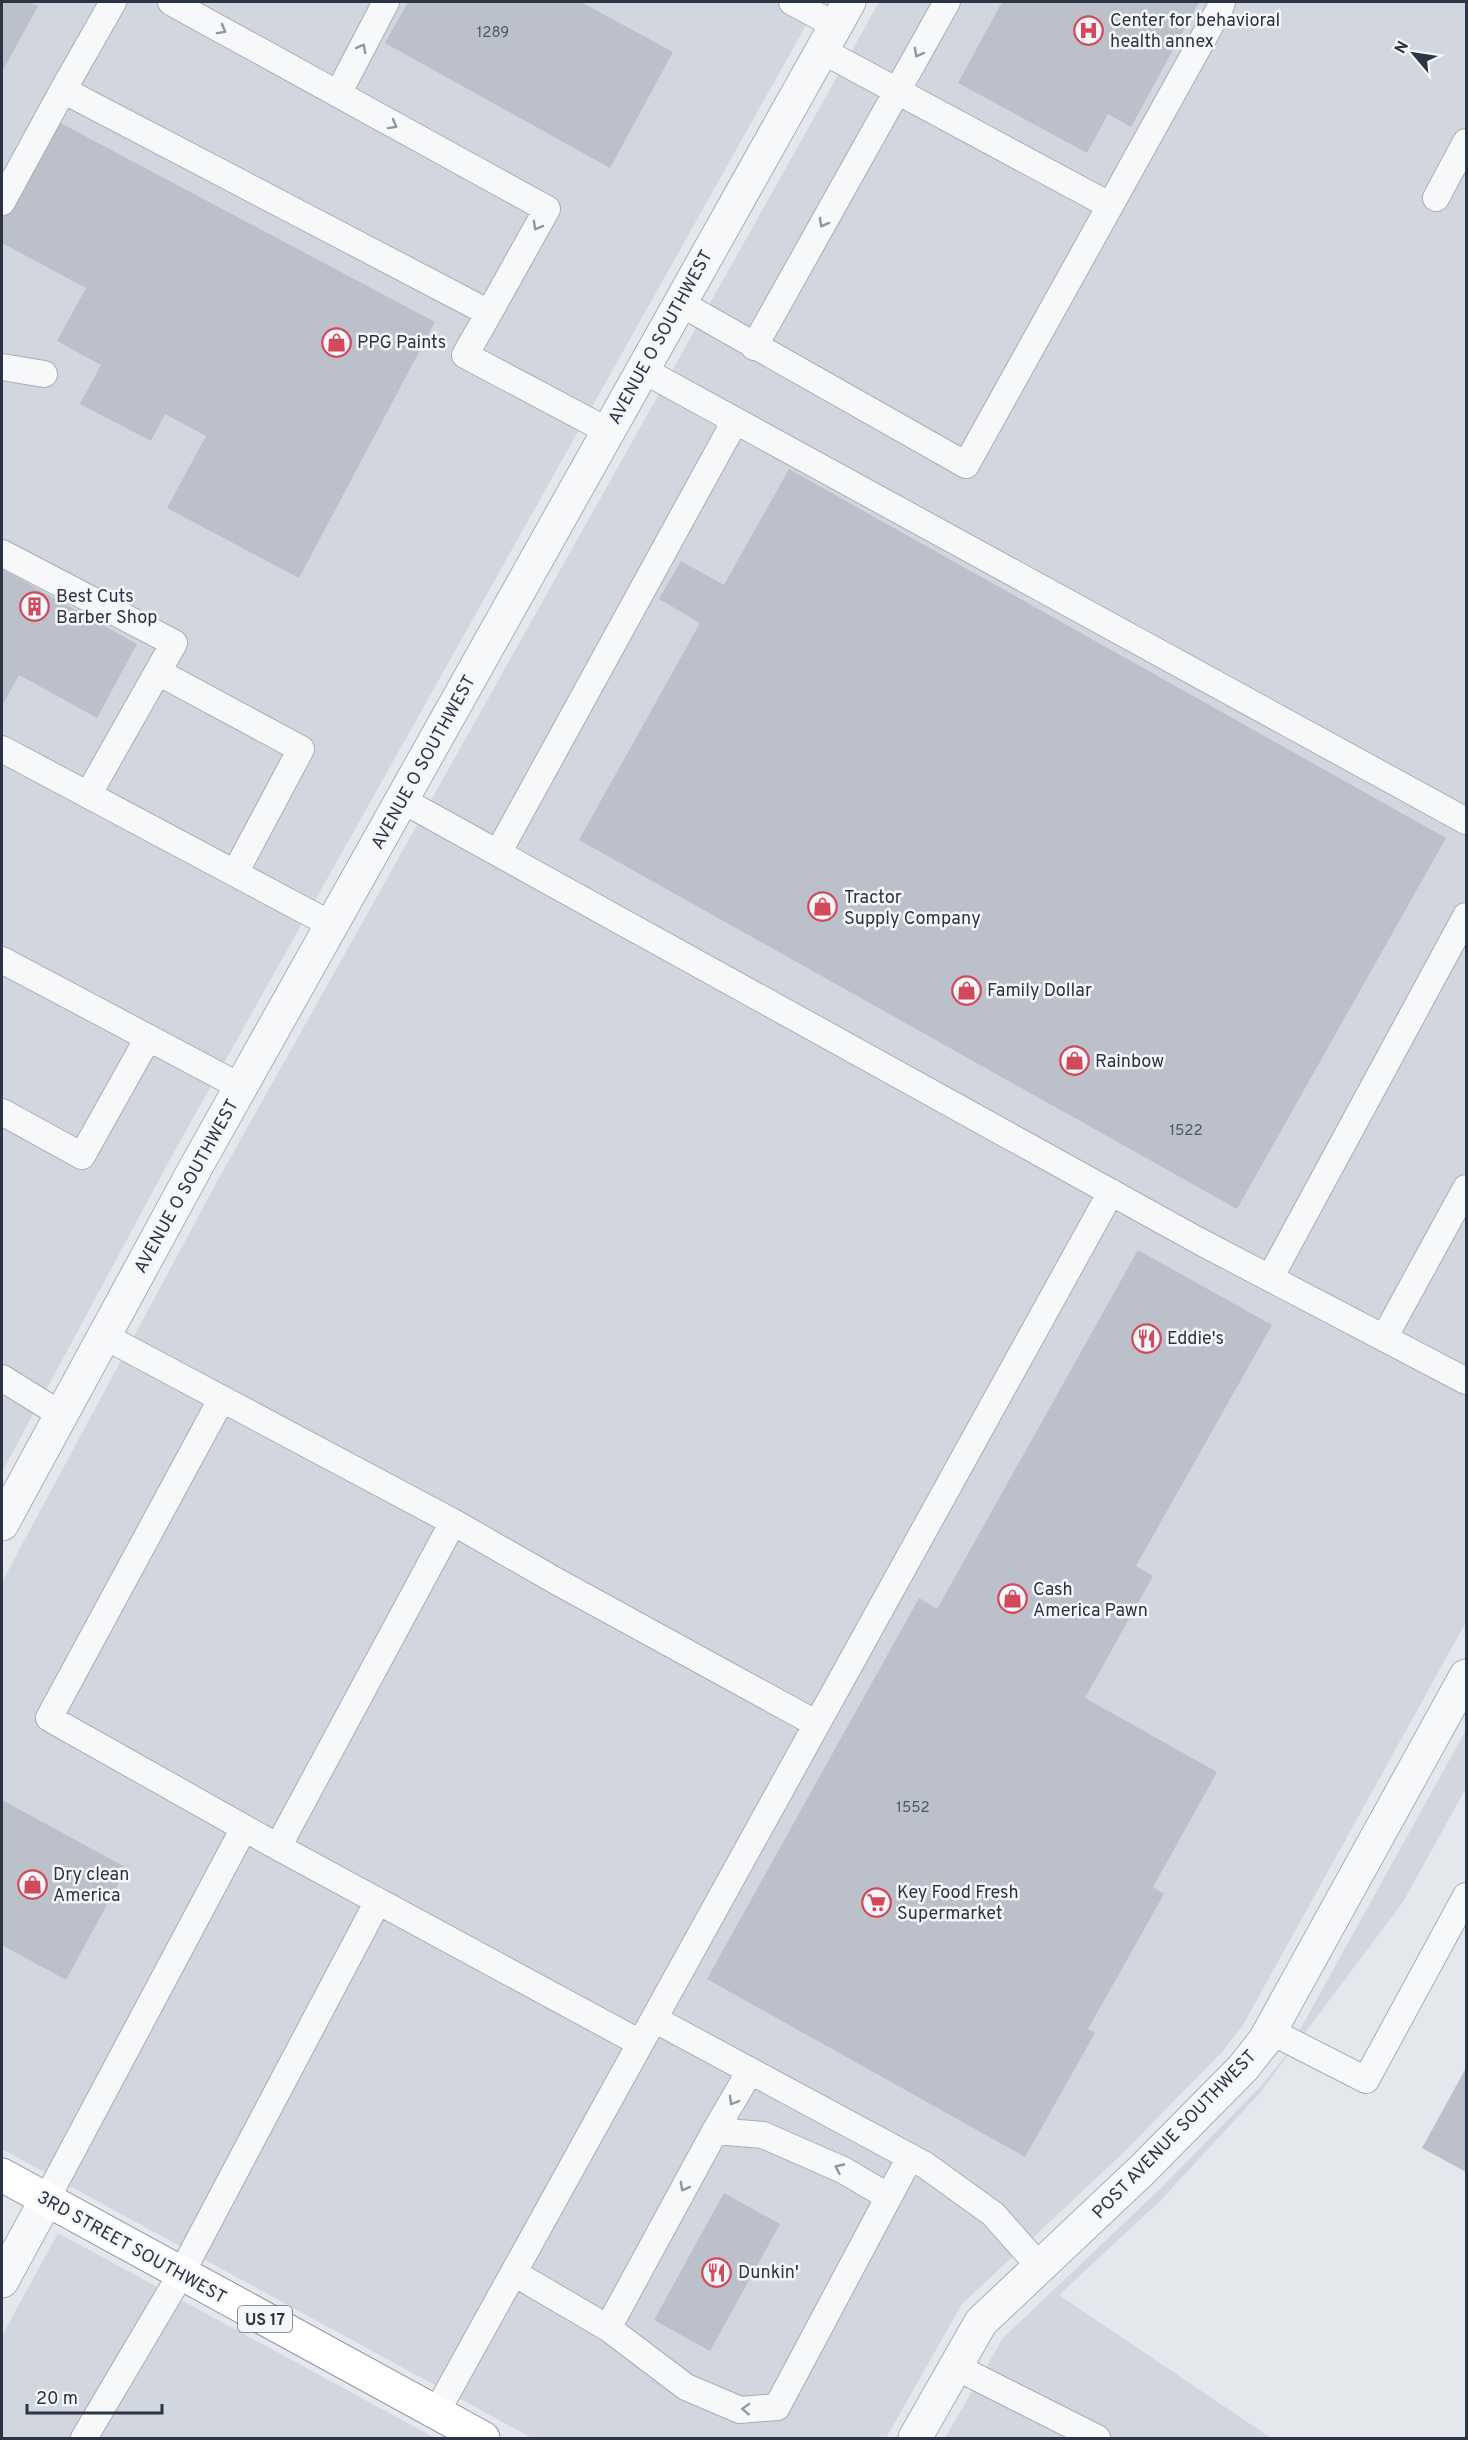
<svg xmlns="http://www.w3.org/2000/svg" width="1468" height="2440" viewBox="0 0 1468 2440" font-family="Overpass,sans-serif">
  <rect width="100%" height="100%" fill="#e4e7ec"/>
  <path fill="#d2d6de" d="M2 2H819L174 1152 2 1472Z
    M879 2H1466V1622L1243 2025 1223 2051 1122 2154 962 2304 886 2438H532L2 2149V1582L219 1178Z
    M1466 1730V1788L1403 1902 1259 2094 1160 2201 1059 2295 1271 2438H945L1003 2338 1161 2188 1262 2085 1286 2055Z
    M58 2233 435 2438H2V2336Z"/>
  <path fill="#bbc0ca" d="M2 2H30L38 6 2 72Z
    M408 2H581L673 52 610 168 385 43Z
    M1002 2H1199L1131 127 1108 114 1087 153 958 83Z
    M53 119 435 322 299 578 167 508 206 436 165 414 151 441 80 404 101 365 57 341 86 288 2 243V215Z
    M789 469 1446 838 1237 1209 579 840 700 623 659 599 681 561 724 585Z
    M2 569 137 644 97 718 19 675 2 706Z
    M1138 1250 1272 1325 1136 1566 1153 1576 1085 1698 1217 1772 1153 1887 1164 1894 1088 2029 1095 2033 1025 2157 707 1979 919 1598 937 1609Z
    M2 1800 127 1868 66 1980 2 1945Z
    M1466 2068V2172L1422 2148Z
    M724 2193 780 2224 710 2351 654 2320Z"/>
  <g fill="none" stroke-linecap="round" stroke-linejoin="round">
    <defs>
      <path id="service" d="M113 2 63 90 489 313 465 355 608 431
        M171 2 547 209 489 313
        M792 2 835 25
        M821 50 1109 205
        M338 94 386 2
        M1436 198 1466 142
        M2 202 63 90
        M680 303 966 465 1220 8 1222 2
        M754 347 947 2
        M2 367 44 374
        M643 370 1466 821
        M2 553 174 643 88 795
        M158 672 301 749 235 873
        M2 749 332 925
        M402 800 1199 1241 1466 1381
        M498 853 735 421
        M2 960 241 1087
        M2 1112 82 1156 148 1038
        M1270 1278 1466 916
        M104 1336 453 1522 556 1581 817 1724
        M1384 1338 1466 1188
        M2 1378 60 1414
        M221 1400 49 1718 278 1847 640 2043
        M278 1847 453 1522
        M654 2019 925 2165 993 2214 1040 2267
        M1270 2031 1366 2080 1466 1896
        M715 2131 750 2071
        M46 2200 244 1828
        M514 2273 608 2328 686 2387 740 2410 777 2407 910 2157
        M608 2328 715 2131 763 2135 843 2170 889 2197
        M956 2367 1097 2438
        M436 2413 1111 1192
        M84 2438 181 2274 378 1901"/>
      <path id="minor" d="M2 2281 46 2200
        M915 2438 981 2322 1141 2171 1243 2068 1265 2040 1466 1676"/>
      <path id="tertiary" d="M2 1524 197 1165 849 2"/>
      <path id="trunk" d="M2 2175 483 2438"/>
    </defs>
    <use href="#service" stroke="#a9aeb7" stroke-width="28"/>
    <use href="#minor" stroke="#a9aeb7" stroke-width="35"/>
    <use href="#tertiary" stroke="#a9aeb7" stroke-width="35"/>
    <use href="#trunk" stroke="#8b94a3" stroke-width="35"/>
    <use href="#service" stroke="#f7f8fa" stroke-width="26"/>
    <use href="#minor" stroke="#f7f8fa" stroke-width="33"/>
    <use href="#tertiary" stroke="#f7f8fa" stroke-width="33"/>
    <use href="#trunk" stroke="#fff" stroke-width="33"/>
  </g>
  <defs><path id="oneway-chevron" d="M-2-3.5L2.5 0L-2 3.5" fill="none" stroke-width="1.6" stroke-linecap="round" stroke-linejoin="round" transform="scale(1.5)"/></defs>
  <g stroke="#9196a0">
    <use href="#oneway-chevron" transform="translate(222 30) rotate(29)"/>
    <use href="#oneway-chevron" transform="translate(362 48) rotate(-62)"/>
    <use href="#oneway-chevron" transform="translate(918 53) rotate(119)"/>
    <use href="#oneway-chevron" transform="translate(393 125) rotate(29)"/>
    <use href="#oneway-chevron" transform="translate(823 223) rotate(119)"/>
    <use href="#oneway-chevron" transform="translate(537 226) rotate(119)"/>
    <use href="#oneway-chevron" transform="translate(733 2101) rotate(120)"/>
    <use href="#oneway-chevron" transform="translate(839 2168) rotate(-155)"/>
    <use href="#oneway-chevron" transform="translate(684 2187) rotate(119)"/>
    <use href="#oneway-chevron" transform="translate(746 2409) rotate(-178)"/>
  </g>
  <defs>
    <symbol id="hospital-ring" viewBox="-11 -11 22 22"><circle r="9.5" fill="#f4f6f9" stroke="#d1495b" stroke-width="1.5"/><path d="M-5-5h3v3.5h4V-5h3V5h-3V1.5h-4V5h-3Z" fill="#d1495b"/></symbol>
    <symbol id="shop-ring" viewBox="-11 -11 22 22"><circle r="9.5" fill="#f4f6f9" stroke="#d1495b" stroke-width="1.5"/><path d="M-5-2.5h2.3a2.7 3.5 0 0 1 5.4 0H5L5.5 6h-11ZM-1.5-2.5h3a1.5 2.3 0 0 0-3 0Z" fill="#d1495b"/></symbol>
    <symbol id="building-ring" viewBox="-11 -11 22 22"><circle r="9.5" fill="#f4f6f9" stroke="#d1495b" stroke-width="1.5"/><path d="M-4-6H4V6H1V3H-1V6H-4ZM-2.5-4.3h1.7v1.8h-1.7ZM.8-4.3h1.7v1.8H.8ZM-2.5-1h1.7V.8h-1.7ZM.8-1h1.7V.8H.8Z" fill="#d1495b"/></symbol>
    <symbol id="restaurant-ring" viewBox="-11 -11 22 22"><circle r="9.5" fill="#f4f6f9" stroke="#d1495b" stroke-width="1.5"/><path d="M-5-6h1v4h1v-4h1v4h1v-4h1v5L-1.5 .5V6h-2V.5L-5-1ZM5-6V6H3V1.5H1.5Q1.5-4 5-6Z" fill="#d1495b"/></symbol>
    <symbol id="supermarket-ring" viewBox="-11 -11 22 22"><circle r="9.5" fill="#f4f6f9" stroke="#d1495b" stroke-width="1.5"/><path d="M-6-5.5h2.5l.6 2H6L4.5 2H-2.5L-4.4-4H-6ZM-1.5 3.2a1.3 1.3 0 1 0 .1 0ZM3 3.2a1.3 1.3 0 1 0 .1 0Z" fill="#d1495b"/></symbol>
  </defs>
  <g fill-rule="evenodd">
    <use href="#hospital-ring" x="1072" y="14" width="33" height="33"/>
    <use href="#shop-ring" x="320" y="326" width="33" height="33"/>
    <use href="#building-ring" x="18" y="590" width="33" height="33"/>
    <use href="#shop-ring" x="806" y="890" width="33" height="33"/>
    <use href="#shop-ring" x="950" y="974" width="33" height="33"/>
    <use href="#shop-ring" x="1058" y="1044" width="33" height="33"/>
    <use href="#restaurant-ring" x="1130" y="1322" width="33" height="33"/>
    <use href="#shop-ring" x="996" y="1582" width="33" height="33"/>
    <use href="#shop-ring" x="16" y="1868" width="33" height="33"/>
    <use href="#supermarket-ring" x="860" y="1886" width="33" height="33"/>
    <use href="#restaurant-ring" x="700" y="2256" width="33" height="33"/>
  </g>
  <g text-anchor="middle" stroke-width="5" stroke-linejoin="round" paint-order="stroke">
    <g font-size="15" fill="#4f5766">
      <text x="493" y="37">1289</text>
      <text x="1186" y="1135">1522</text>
      <text x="913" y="1812">1552</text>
    </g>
    <rect fill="#f4f6f9" stroke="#676e7b" stroke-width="1.5" x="238" y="2306" width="54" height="26" rx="4.5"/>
    <g font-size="16" font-weight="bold" fill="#2b3445">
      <text x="265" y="2325">US 17</text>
    </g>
    <g font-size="18" fill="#2b3445" stroke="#f4f6f9" text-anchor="start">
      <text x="1110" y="26">Center for behavioral<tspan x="1110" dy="21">health annex</tspan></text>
      <text x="357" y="348">PPG Paints</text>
      <text x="56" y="602">Best Cuts<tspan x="56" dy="21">Barber Shop</tspan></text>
      <text x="844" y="903">Tractor<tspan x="844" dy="21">Supply Company</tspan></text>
      <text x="987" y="996">Family Dollar</text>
      <text x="1095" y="1067">Rainbow</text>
      <text x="1167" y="1344">Eddie's</text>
      <text x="1033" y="1595">Cash<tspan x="1033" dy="21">America Pawn</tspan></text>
      <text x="53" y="1880">Dry clean<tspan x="53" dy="21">America</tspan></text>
      <text x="897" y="1898">Key Food Fresh<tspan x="897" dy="21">Supermarket</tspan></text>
      <text x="738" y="2278">Dunkin'</text>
    </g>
    <g font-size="18" fill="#2b3445" stroke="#f4f6f9">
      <text transform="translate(660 337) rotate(-61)" y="6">AVENUE O SOUTHWEST</text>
      <text transform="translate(423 762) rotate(-61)" y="6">AVENUE O SOUTHWEST</text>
      <text transform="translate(186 1186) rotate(-61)" y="6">AVENUE O SOUTHWEST</text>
      <text transform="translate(1174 2134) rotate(-46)" y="6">POST AVENUE SOUTHWEST</text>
      <text transform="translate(132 2247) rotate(29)" y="6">3RD STREET SOUTHWEST</text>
    </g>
  </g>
  <rect width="1468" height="2440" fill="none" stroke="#2b3445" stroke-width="6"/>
  <g transform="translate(1414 54) rotate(299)" stroke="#f4f6f9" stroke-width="4.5" paint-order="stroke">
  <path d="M0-4.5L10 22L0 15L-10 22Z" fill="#2b3445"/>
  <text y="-9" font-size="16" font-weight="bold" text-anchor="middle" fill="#2b3445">N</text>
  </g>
  <path d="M27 2404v9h135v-9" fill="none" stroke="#2b3445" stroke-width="3"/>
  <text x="36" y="2404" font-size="18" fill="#2b3445" stroke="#f4f6f9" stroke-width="4.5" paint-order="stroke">20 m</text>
</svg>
